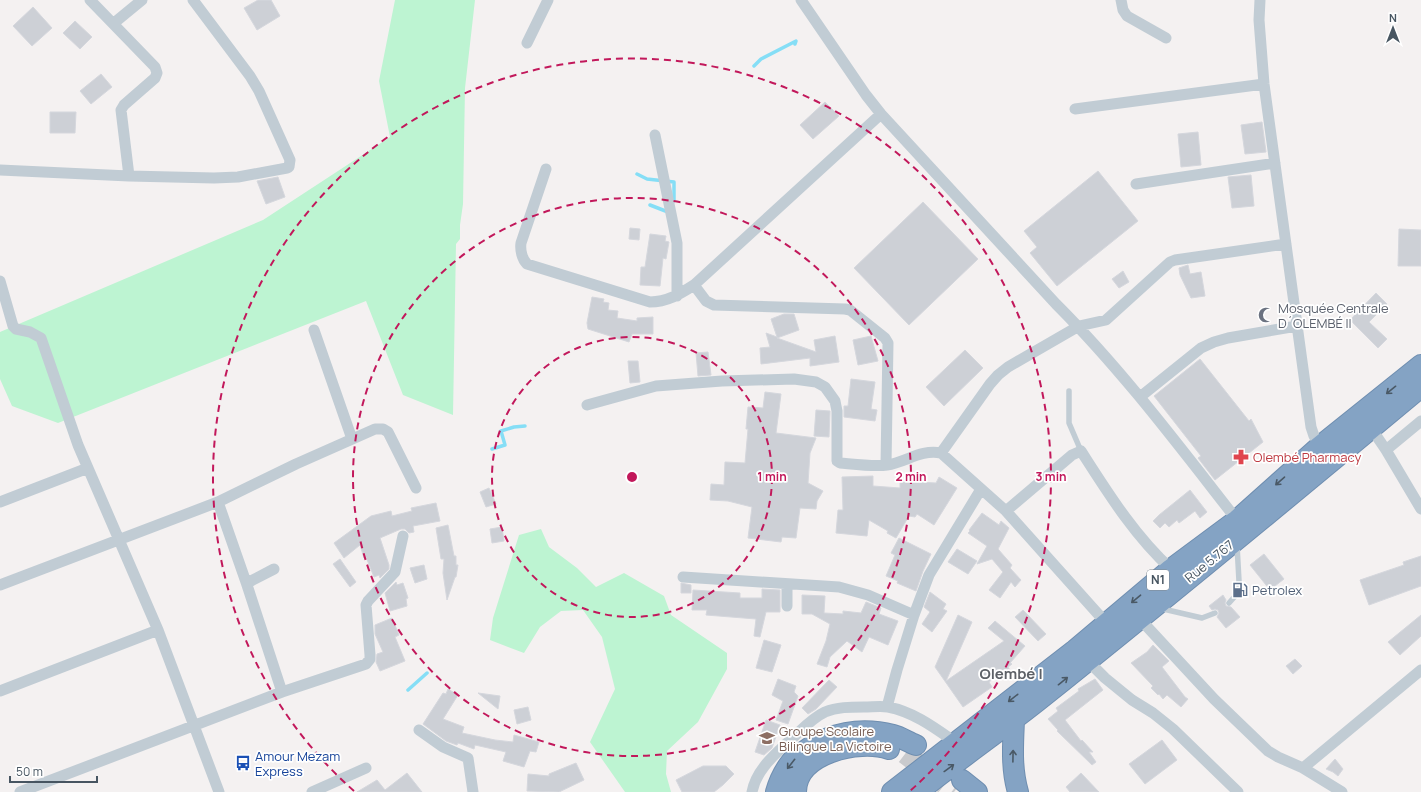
<svg xmlns="http://www.w3.org/2000/svg" width="1421" height="792" viewBox="0 0 1421 792" font-family="Manrope,sans-serif">
  <rect width="100%" height="100%" fill="#f4f1f1"/>
  <path fill="#bdf4d2" d="M395 0H475L465 88 463 204 460 225V239L456 244 453 415 403 395 366 301 58 423 12 406 0 379V332L263 220 390 137 379 81Z
    M541 529 549 547 577 568 596 587 624 573 664 596 671 615 727 653V669L698 722 667 751 666 774 671 792H625L590 742 615 689 602 637 583 610 561 611 540 627 524 653 490 640 493 618 519 535Z"/>
  <g fill="none" stroke-linecap="round" stroke-linejoin="round">
    <path stroke="#85def6" stroke-width="3.5" d="M754 66 761 59 796 41 795 44
      M637 174 647 179 674 182V200L672 203
      M650 205 668 212
      M492 449 505 445 501 431 514 427 525 426
      M408 690 427 673"/>
  </g>
  <path fill="#cdd0d6" stroke="#d5d7dd" d="M258 0H271L280 16 257 30 244 8Z
    M33 7 52 28 32 46 13 26Z
    M75 21 92 37 80 49 63 33Z
    M101 74 112 87 91 104 80 91Z
    M825 102 839 116 813 139 800 125Z
    M50 112H76L75 133H50Z
    M1262 122 1266 152 1245 154 1241 125Z
    M1198 132 1201 165 1181 167 1178 134Z
    M1098 171 1138 221 1057 286 1030 253 1037 247 1024 231Z
    M1251 175 1254 206 1232 208 1228 177Z
    M278 177 285 197 266 204 257 181Z
    M923 202 978 259 909 325 854 268Z
    M630 228 640 229 639 240 629 239Z
    M1399 229 1421 230V266H1398Z
    M650 234 666 236 665 241 669 242 666 259 663 258 660 286 640 285 641 267H645Z
    M1188 265 1190 274 1201 272 1205 296 1191 298 1180 275 1179 268Z
    M1123 271 1129 282 1119 288 1112 279Z
    M1376 293 1387 304 1369 322 1387 339 1378 348 1350 320Z
    M592 297 604 299 603 302 609 303 608 310 618 311 617 318 637 321V318L653 317V334H632L629 342 588 329 587 323Z
    M784 314H794L799 330 777 338 816 352 814 340 835 336 839 362 810 366V358L761 364 760 348 770 347 766 333 777 337 771 319Z
    M871 336 878 361 858 365 853 340Z
    M965 350 983 368 944 406 926 387Z
    M708 352 711 375 698 376 696 353Z
    M1200 359 1249 421 1251 419 1263 442 1215 480 1198 458 1201 456 1154 396Z
    M628 361H638L640 382 630 383Z
    M851 379 875 382 871 409 877 410 875 421 844 417V406H848Z
    M765 392 781 394 776 433 816 438 810 453 808 483 823 491 817 501 816 509 800 508 796 538 782 537 781 542 748 538 752 507 728 501 710 500 711 484 724 485 725 462 745 463 748 429H746L748 407 763 408Z
    M816 410 830 411 829 437 814 436Z
    M873 476V486L900 488V481L936 483 939 477 957 488 934 525 917 514 915 517 909 516 896 538 887 533 888 531 869 520 867 536 836 533 838 510H843L842 477Z
    M489 488 496 504 486 507 480 492Z
    M1190 490 1207 512 1200 518 1195 511 1179 523 1177 520 1169 527 1165 523 1160 528 1153 521 1159 515Z
    M436 503 440 521 413 526 414 532 409 533 405 529H401L380 538 389 565V569L380 578 379 575 374 577 366 557 364 558 360 545 344 558 334 543 371 516 391 511 392 516 412 511 411 508Z
    M982 513 999 525 1001 521 1009 528 998 549 1012 565 1010 568 1021 580 1015 587 1011 582 1000 598 989 590 1003 572 992 559 977 564 987 546 968 533 970 531 969 530Z
    M448 525 454 556H456V565H458L456 577H455L447 600 443 573 444 559H441L436 528Z
    M502 527 504 541 492 543 490 529Z
    M899 538 931 554 923 571 916 591 897 583 898 581 886 576 895 555 891 553Z
    M957 549 977 561 968 574 948 562Z
    M1264 554 1284 579 1270 590 1250 565Z
    M1421 556V586L1369 605 1360 580 1404 565 1403 562Z
    M340 559 356 582 350 587 333 564Z
    M424 565 427 579 415 583 410 568Z
    M396 582 397 585 403 583 408 598 406 599 407 606 390 611 385 593Z
    M681 583 691 585V593H681Z
    M762 589 780 590V612H766L760 637 754 636 756 619 706 615 707 610H692L693 590 740 593V598H762Z
    M930 592 946 604 943 609 947 611 932 632 922 624 930 612 924 607Z
    M802 595 825 596 824 613 843 614V611L861 613 866 602 881 608 879 614 898 621 888 645 869 637 862 652 847 641 830 657 827 667 817 664 826 641 830 624 812 614H802Z
    M1223 595 1226 600 1225 603 1226 606 1231 607 1240 617 1226 628 1217 617 1219 613 1218 610 1215 609 1212 610 1209 606Z
    M1023 610 1046 634 1038 641 1015 617Z
    M958 615 972 622 946 681 1004 641 988 628 995 621 1025 646 1010 663 1012 664 1008 667 1012 673 998 675 989 682 992 687 963 707 935 667Z
    M1421 615V636L1400 655 1388 642Z
    M392 618 399 635 395 637 405 661 380 671 376 662 377 654 383 652 375 634V625Z
    M764 640 781 645 772 672 756 668Z
    M1153 645 1169 661 1162 667 1185 697 1188 699 1181 707 1167 695 1163 699 1159 694 1158 695 1151 688 1153 686 1131 663 1147 652Z
    M1295 659 1302 666 1293 674 1286 666Z
    M778 679 796 686 794 692 798 696 788 724 776 720 783 701 772 695Z
    M1095 679 1103 690 1065 720 1081 741 1082 740 1093 752H1089L1096 762 1092 765 1057 731 1058 730 1048 719 1058 711 1056 708 1079 691 1078 689Z
    M829 680 837 687 816 709 808 714 802 708Z
    M448 689 458 695 443 719 464 727 462 733 495 740 513 742 514 735 539 742 536 752 530 751 524 767 503 761 506 752 475 745 474 749 458 743 457 745 446 741 423 724 443 693 446 694Z
    M478 693 500 696 498 709Z
    M528 707 531 720 517 724 514 710Z
    M766 720 780 725 772 748 764 755 755 752Z
    M1162 740 1177 760 1145 784 1129 764Z
    M1335 759 1343 769 1338 776 1333 772 1326 769Z
    M576 763 584 780 559 792 527 791 528 774 549 776V774Z
    M703 766H726L734 774 723 785 714 792H682L676 780Z
    M407 773 422 792H357L377 780 385 790Z
    M1081 773 1099 792H1070L1066 787Z"/>
  <g fill="none" stroke-linecap="round" stroke-linejoin="round">
    <path stroke="#c9cacd" stroke-width="20" stroke-dasharray="20 10" stroke-linecap="butt" d="M905 754 954 792"/>
    <defs>
      <path id="highway" d="M1014 720C1013 744 1011 768 1018 792
        M962 780 977 792
        M776 792C779 781 784 771 791 762 794 758 799 755 803 752 828 732 862 727 893 735 901 737 908 742 916 745
        M796 792C796 753 859 739 889 749
        M892 792 1075 650 1171 569 1237 520 1320 446 1421 365
        M918 792C958 760 1000 731 1039 700 1168 597 1295 492 1421 387"/>
    </defs>
    <use href="#highway" stroke="#6f8eb0" stroke-width="22"/>
    <path stroke="#c1ccd4" stroke-width="5.5" d="M1069 391V423L1081 451
      M1229 603 1237 594 1239 581 1237 545
      M1159 608 1202 618 1215 613"/>
    <path stroke="#c1ccd4" stroke-width="11" d="M90 0 155 67 157 73 155 78 124 105 121 110 129 176
      M801 0 866 95 881 114 1056 304C1122 370 1179 446 1237 520
      M1121 0 1123 10 1127 16 1166 38
      M1260 0 1259 20 1264 84 1311 427 1314 436 1320 446
      M114 23 142 0
      M527 43 548 0
      M1075 109 1264 84
      M655 135 677 243V296
      M546 169 521 243C520 250 522 259 527 264L650 302C667 302 680 294 694 285L881 114
      M0 170 129 176 214 178 238 177 287 168 289 167 290 160 259 91 250 76 193 0
      M1136 184 1275 163
      M0 281 13 326 16 329 30 332 41 338 78 445 158 630 219 792
      M694 285 706 301 714 305 845 309 850 310 885 338 888 343 886 465
      M314 330 352 439
      M1140 397 1201 348 1214 342 1228 338 1297 326
      M587 405 656 386 722 381 794 379 816 382 825 387 835 401 837 411V461L840 463C852 464 875 467 887 465 906 462 921 449 941 453L1006 511 1107 624
      M1369 425 1386 450 1421 509
      M1386 450 1421 421
      M941 453 990 384 998 375 1008 367 1079 326 1106 320 1170 262 1175 260 1286 244
      M0 502 88 468
      M218 502 247 585
      M1006 511 1072 455 1081 451C1108 493 1134 535 1171 569
      M274 569 249 582 247 585 282 692
      M683 577 839 587 868 595 914 615
      M0 585 218 502 296 464 375 429H383L388 432 416 488
      M787 606V584
      M1139 618 1214 699 1268 751 1278 757 1303 768 1342 792
      M1088 661 1105 678 1132 700 1153 713 1173 729 1238 792
      M0 691 158 630
      M887 707 897 670 914 615 929 575 981 489
      M419 730 443 747 468 758 473 792
      M1303 768 1421 670
      M20 792 282 692 366 664 370 659V655L366 605 368 601 395 572 403 536
      M312 792 366 768
      M752 792C756 771 772 757 787 743 799 733 810 719 825 712 837 707 850 707 864 707 872 707 881 706 888 707 914 712 935 728 955 742"/>
    <use href="#highway" stroke="#84a3c4" stroke-width="20"/>
  </g>
  <defs><path id="oneway-shaft" d="M-6 0H5M1.5-3L5.5 0L1.5 3" fill="none" stroke-width="1.6" stroke-linecap="round" stroke-linejoin="round"/></defs>
  <g stroke="#4a5966">
    <use href="#oneway-shaft" transform="translate(1391 390) rotate(141)"/>
    <use href="#oneway-shaft" transform="translate(1280 481) rotate(139)"/>
    <use href="#oneway-shaft" transform="translate(1136 599) rotate(140)"/>
    <use href="#oneway-shaft" transform="translate(1063 681) rotate(-39)"/>
    <use href="#oneway-shaft" transform="translate(1013 698) rotate(142)"/>
    <use href="#oneway-shaft" transform="translate(1013 756) rotate(-89)"/>
    <use href="#oneway-shaft" transform="translate(791 764) rotate(128)"/>
    <use href="#oneway-shaft" transform="translate(949 768) rotate(-36)"/>
  </g>
  <g fill="none" stroke="#c2185b" stroke-width="2" stroke-dasharray="7 5">
    <circle cx="632" cy="477" r="140"/>
    <circle cx="632" cy="477" r="279"/>
    <path d="M354 791A419 419 0 1 1 910 791"/>
  </g>
  <defs>
    <symbol id="mosque-bare" viewBox="-9 -9 18 18"><path d="M3.5-4.9A6 6 0 1 0 3.5 4.9A5 5 0 1 1 3.5-4.9Z" fill="#6b7280" stroke="#fff" stroke-width="2.5" paint-order="stroke"/></symbol>
    <symbol id="pharmacy-bare" viewBox="-9 -9 18 18"><path d="M-2-6h4v4h4v4h-4v4h-4v-4h-4v-4h4Z" fill="#e0444e" stroke="#fff" stroke-width="2.5" paint-order="stroke"/></symbol>
    <symbol id="fuel-bare" viewBox="-9 -9 18 18"><path d="M-5.5-6h7V0h2V4h1.3V-2.5L3-4.5l.8-.8L6-3V5H2.5V1h-1V6h-7ZM-4.2-4.7v3.2H.2V-4.7Z" fill="#5c6f8a" stroke="#fff" stroke-width="2.5" paint-order="stroke"/></symbol>
    <symbol id="school-bare" viewBox="-9 -9 18 18"><path d="M0-5L7-2L0 1L-7-2ZM-4 1L0 2.5L4 1V4Q0 6-4 4Z" fill="#8d6e63" stroke="#fff" stroke-width="2.5" paint-order="stroke"/></symbol>
    <symbol id="bus-bare" viewBox="-9 -9 18 18"><path d="M-5-6H5V4H4V6H2V4H-2V6H-4V4H-5ZM-3.5-4V0h7V-4ZM-3.5 1.2v1.5H-2V1.2ZM2 1.2v1.5H3.5V1.2Z" fill="#1a4fb4" stroke="#fff" stroke-width="2.5" paint-order="stroke"/></symbol>
  </defs>
  <g fill-rule="evenodd">
    <use href="#mosque-bare" x="1255" y="304" width="22" height="22"/>
    <use href="#pharmacy-bare" x="1230" y="446" width="22" height="22"/>
    <use href="#fuel-bare" x="1229" y="579" width="22" height="22"/>
    <use href="#school-bare" x="756" y="727" width="22" height="22"/>
    <use href="#bus-bare" x="232" y="752" width="22" height="22"/>
  </g>
  <g text-anchor="middle" stroke-width="3.5" stroke-linejoin="round" paint-order="stroke">
    <rect fill="#fff" stroke="#7e8890" stroke-width="1" x="1147" y="570" width="22" height="20" rx="3"/>
    <g font-size="12" font-weight="bold" fill="#475561">
      <text x="1158" y="584">N1</text>
    </g>
    <g font-size="13" fill="#5b616d" stroke="#fff" text-anchor="start">
      <text x="1278" y="313">Mosquée Centrale<tspan x="1278" dy="15">D´OLEMBÉ II</tspan></text>
    </g>
    <g font-size="13" fill="#be3a42" stroke="#fff" text-anchor="start">
      <text x="1253" y="462">Olembé Pharmacy</text>
    </g>
    <g font-size="13" fill="#475561" stroke="#fff">
      <text transform="translate(1209 561) rotate(-39)" y="5">Rue 5.767</text>
    </g>
    <g font-size="13" fill="#4e5e75" stroke="#fff" text-anchor="start">
      <text x="1252" y="595">Petrolex</text>
    </g>
    <g font-size="13" fill="#785e54" stroke="#fff" text-anchor="start">
      <text x="779" y="736">Groupe Scolaire<tspan x="779" dy="15">Bilingue La Victoire</tspan></text>
    </g>
    <g font-size="13" fill="#164399" stroke="#fff" text-anchor="start">
      <text x="255" y="761">Amour Mezam<tspan x="255" dy="15">Express</tspan></text>
    </g>
    <g font-size="15" font-weight="bold" fill="#5d6167" stroke="#fff">
      <text x="1011" y="679">Olembé I</text>
    </g>
  </g>
  <circle cx="632" cy="477" r="6" fill="#c2185b" stroke="#fff" stroke-width="2"/>
  <g font-size="12" text-anchor="middle" font-weight="bold" fill="#c2185b" stroke="#fff" stroke-width="3.5" stroke-linejoin="round" paint-order="stroke">
    <text x="772" y="481">1 min</text>
    <text x="911" y="481">2 min</text>
    <text x="1051" y="481">3 min</text>
  </g>
  <g transform="translate(1393 28)" stroke="#ffffff" stroke-width="3" paint-order="stroke">
  <path d="M0-3L7 15L0 10L-7 15Z" fill="#475561"/>
  <text y="-6" font-size="11" font-weight="bold" text-anchor="middle" fill="#475561">N</text>
  </g>
  <path d="M10 776v6h87v-6" fill="none" stroke="#475561" stroke-width="2"/>
  <text x="16" y="776" font-size="12" fill="#475561" stroke="#ffffff" stroke-width="3" paint-order="stroke">50 m</text>
</svg>
